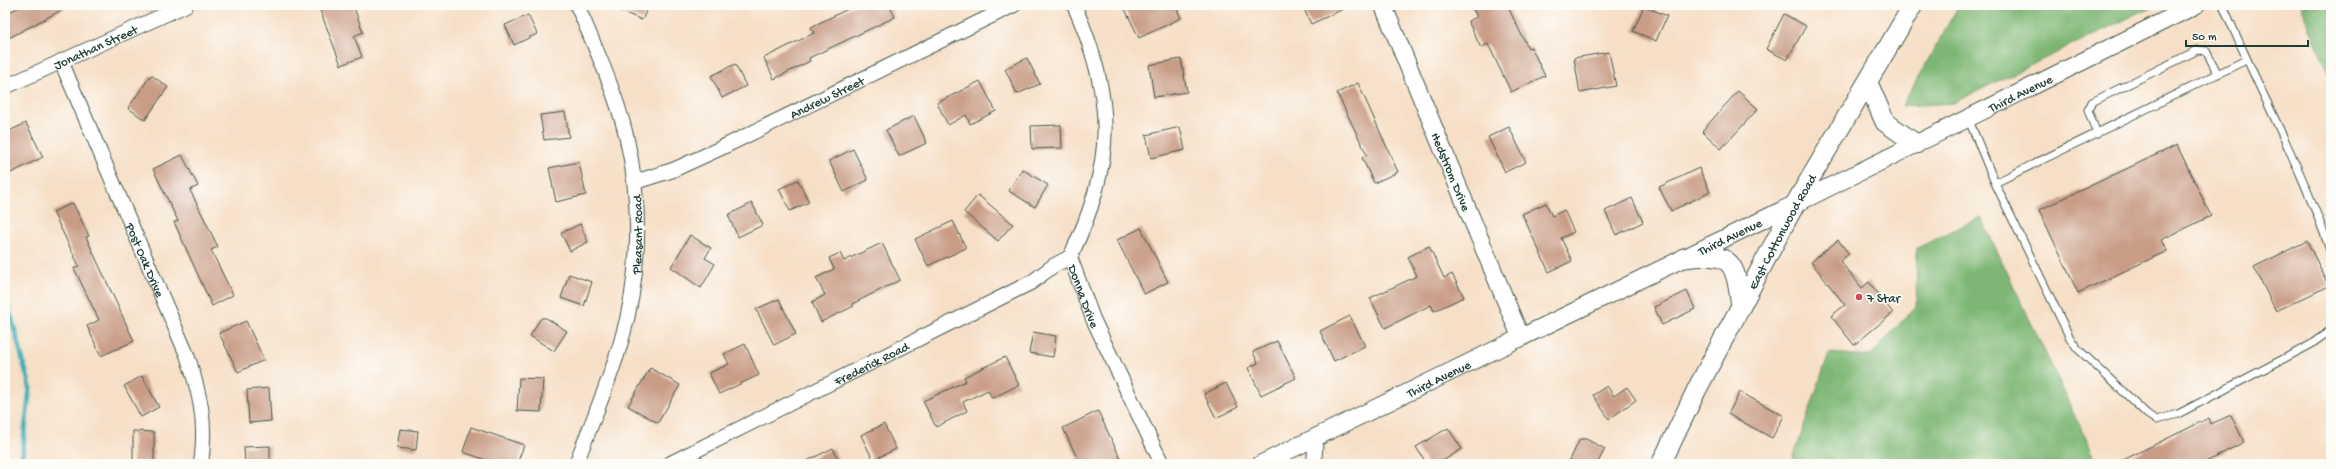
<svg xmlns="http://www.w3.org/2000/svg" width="2336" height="469" viewBox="0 0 2336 469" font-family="'Gochi Hand',sans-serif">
  <rect width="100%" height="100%" fill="#fdfcf7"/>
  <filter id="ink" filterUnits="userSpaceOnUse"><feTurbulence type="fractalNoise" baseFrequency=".025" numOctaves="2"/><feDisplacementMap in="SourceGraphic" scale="8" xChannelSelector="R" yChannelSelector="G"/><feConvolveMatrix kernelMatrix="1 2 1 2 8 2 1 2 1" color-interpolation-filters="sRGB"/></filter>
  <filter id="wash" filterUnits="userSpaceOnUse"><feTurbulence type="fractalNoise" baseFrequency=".012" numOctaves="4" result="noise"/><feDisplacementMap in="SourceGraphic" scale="16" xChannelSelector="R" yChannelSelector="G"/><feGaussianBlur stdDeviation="0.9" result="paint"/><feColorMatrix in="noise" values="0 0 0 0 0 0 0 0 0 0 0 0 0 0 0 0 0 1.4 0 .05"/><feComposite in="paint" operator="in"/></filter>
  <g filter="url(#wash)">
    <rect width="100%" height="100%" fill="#f6dfc6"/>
    <path fill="#7eb774" stroke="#4e7a54" d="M1959 5H2155L1953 103 1902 106Z
      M2301 5H2331V81Z
      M1981 217 2098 464H1801L1793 458 1829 353 1870 356 1916 306 1917 248Z"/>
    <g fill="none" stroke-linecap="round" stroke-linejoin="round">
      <path stroke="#3eafb7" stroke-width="5" d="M5 293 30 387 21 464"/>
    </g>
    <g id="blocks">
      <path fill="#c99c86" d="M24 5H71L5 40V14Z
        M318 5H353L363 32 354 36 362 57 341 65Z
        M606 5H649L642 20Z
        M856 5H889L895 17 809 58 810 61 774 79 764 58 814 33 811 27Z
        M1123 5H1175L1181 18 1139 38Z
        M1302 5H1352L1311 24Z
        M1471 5H1507L1528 48 1531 47 1545 76 1511 92 1488 44 1481 48 1468 21 1477 17Z
        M1644 6 1667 16 1656 41 1633 31Z
        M1784 14 1806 26 1787 60 1766 49Z
        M528 15 537 34 514 45 505 25Z
        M1609 52 1616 86 1580 93 1574 58Z
        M1027 58 1040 84 1017 94 1005 69Z
        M1181 59 1187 92 1154 97 1149 65Z
        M735 64 746 86 722 98 711 76Z
        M151 75 168 87 145 120 128 108Z
        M980 81 996 111 970 124 966 115 948 125 937 103Z
        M1358 83 1398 172 1374 183 1362 158 1367 155 1337 93Z
        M1738 91 1758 109 1721 149 1702 131Z
        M565 112 569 137 544 140 540 115Z
        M914 116 927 143 899 156 886 130Z
        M26 123 43 157 5 176V133Z
        M1061 125 1062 148 1032 149 1031 126Z
        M1180 127 1185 150 1151 158 1146 135Z
        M1509 127 1526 162 1505 172 1488 137Z
        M2177 145 2211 216 2161 240 2167 251 2078 293 2039 210Z
        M853 149 868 180 844 192 829 161Z
        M182 155 198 186 190 190 218 247 211 250 233 295 212 306 174 222 178 221 153 169Z
        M579 162 586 195 556 202 549 168Z
        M1699 168 1710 192 1671 211 1659 187Z
        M1022 169 1048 185 1035 207 1009 191Z
        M798 180 809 202 790 211 779 189Z
        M978 195 1013 224 998 241 964 212Z
        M1632 198 1643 222 1616 235 1605 211Z
        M73 203 89 236 86 237 134 341 101 356 87 326 99 320 74 268 79 266 53 212Z
        M752 203 763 225 738 237 728 215Z
        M1546 203 1552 216 1564 210 1574 232 1561 238 1572 261 1549 272 1522 214Z
        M953 221 966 248 928 266 915 239Z
        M580 224 588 242 570 251 561 233Z
        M1141 228 1168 282 1144 294 1117 240Z
        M690 235 711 248 705 258 715 264 701 288 671 267Z
        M1838 240 1849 254 1840 261 1862 288 1869 282 1893 313 1854 345 1831 316 1845 305 1811 262Z
        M2307 241 2329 286 2276 311 2254 267Z
        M882 243 900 280 852 304 854 306 821 322 812 302 825 295 816 278 834 269 829 258 840 253 844 261Z
        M1429 246 1444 278 1452 274 1464 297 1434 311 1431 305 1385 328 1370 298 1417 276 1408 257Z
        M569 274 592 282 584 306 561 298Z
        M1687 291 1695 309 1662 325 1654 307Z
        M779 299 796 334 774 345 756 309Z
        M1350 316 1365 346 1334 361 1320 331Z
        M541 318H546L567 331 554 351 530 336Z
        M246 321 264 360 238 372 219 333Z
        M1033 332 1056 336 1053 357 1029 353Z
        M1277 341 1296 378 1261 395 1248 368 1258 363 1253 352Z
        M745 344 759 375 719 394 709 373 729 364 724 354Z
        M1005 357 1019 385 992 398 988 390 963 402 967 411 936 427 923 401 966 381 964 377Z
        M650 368 680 385 658 423 628 406Z
        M142 376 159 407 141 417 124 386Z
        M519 378 543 379 541 412 517 411Z
        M1226 383 1238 407 1216 418 1204 394Z
        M1607 386 1614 396 1627 387 1636 400 1609 419 1593 395Z
        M269 388 271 421 249 423 247 390Z
        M1740 392 1784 416 1772 438 1728 414Z
        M1098 411 1123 464H1080L1063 428Z
        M2231 415 2244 442 2202 464H2115L2209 418 2211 424Z
        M884 424 896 449 873 460 861 435Z
        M471 427 524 445 517 464H498L463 452Z
        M1448 428 1462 449 1438 464H1427L1416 447Z
        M400 429 418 431 416 450 397 448Z
        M133 431 154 432V462H133Z
        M1580 439H1586L1605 449 1597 464H1568Z
        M270 446V464H245L244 447Z
        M833 448 840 464H801Z"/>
    </g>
  </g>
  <g filter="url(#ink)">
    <use href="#blocks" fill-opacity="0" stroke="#3f554a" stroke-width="1"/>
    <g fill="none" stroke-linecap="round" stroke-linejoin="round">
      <defs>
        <path id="service" d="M2223 5C2258 89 2302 167 2331 253
          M1968 118 1995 183 2070 338 2077 348 2147 414 2156 420 2178 414 2310 345 2331 330
          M2097 134 2088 110 2092 102 2198 50 2206 51 2218 74
          M1995 183 2246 60"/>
        <g id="minor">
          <path id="s1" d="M1074 5C1116 99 1115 165 1070 257L1093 319 1162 464"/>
          <path id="s2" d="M61 61 187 355C200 394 207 422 201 464"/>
          <path id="s3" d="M5 87 186 5"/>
          <path id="s4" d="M635 182 673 170 719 149 1014 5"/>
          <path id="s5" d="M576 464C591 424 609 383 621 342 641 275 642 203 626 135 615 90 595 47 577 5"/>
          <path id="s6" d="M669 464 1032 282 1053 266 1070 257"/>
          <path d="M1314 464 1316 437"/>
        </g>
        <g id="tertiary">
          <path id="s7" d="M1383 5 1521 338"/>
          <path id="s8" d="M1261 464 1795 204 2196 5"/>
        </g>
        <g id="secondary">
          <path d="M1868 83 1885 122 1916 144"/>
          <path d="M1684 258C1733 251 1735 262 1741 306"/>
          <path id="s9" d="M1661 464 1697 389 1795 204 1913 5"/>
        </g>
      </defs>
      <use href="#service" stroke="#3f554a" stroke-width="9"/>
      <use href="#minor" stroke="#3f554a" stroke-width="16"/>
      <use href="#tertiary" stroke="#3f554a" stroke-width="19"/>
      <use href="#secondary" stroke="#3f554a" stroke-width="21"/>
      <use href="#service" stroke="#fff" stroke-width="7"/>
      <use href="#minor" stroke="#fff" stroke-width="14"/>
      <use href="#tertiary" stroke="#fff" stroke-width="17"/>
      <use href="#secondary" stroke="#fff" stroke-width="19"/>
    </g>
  </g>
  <circle fill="#d1495b" stroke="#fdfcf7" stroke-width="1.5" cx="1859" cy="297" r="4"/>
  <g text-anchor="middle" stroke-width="3.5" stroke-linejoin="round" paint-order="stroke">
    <g font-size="13" fill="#1f3d34" stroke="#fdfcf7">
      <text dy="5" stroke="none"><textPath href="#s3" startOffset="99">Jonathan Street</textPath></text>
      <text dy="5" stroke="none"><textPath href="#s8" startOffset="845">Third Avenue</textPath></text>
      <text dy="5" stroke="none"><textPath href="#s4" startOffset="210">Andrew Street</textPath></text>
      <text dy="5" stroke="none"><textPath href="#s7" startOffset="180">Hedstrom Drive</textPath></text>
      <text dy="5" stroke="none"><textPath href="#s9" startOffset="262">East Cottonwood Road</textPath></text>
      <text dy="5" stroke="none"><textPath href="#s5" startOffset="239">Pleasant Road</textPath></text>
      <text dy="5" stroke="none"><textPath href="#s8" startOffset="521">Third Avenue</textPath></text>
      <text dy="5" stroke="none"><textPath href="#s2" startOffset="216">Post Oak Drive</textPath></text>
      <text dy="5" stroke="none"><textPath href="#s1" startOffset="304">Donna Drive</textPath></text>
      <text dy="5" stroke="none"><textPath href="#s6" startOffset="226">Frederick Road</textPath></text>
      <text dy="5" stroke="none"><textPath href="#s8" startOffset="197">Third Avenue</textPath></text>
    </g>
    <g font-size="13" fill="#1f3d34" stroke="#fdfcf7" text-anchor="start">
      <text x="1867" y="302">7 Star</text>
    </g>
  </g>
  <rect width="2336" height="469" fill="none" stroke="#fdfcf7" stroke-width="20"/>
  <path d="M2186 40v6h122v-6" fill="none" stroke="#1f3d34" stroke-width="2"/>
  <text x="2192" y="40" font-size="12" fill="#1f3d34" stroke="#fdfcf7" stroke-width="3" paint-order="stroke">50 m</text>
</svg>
